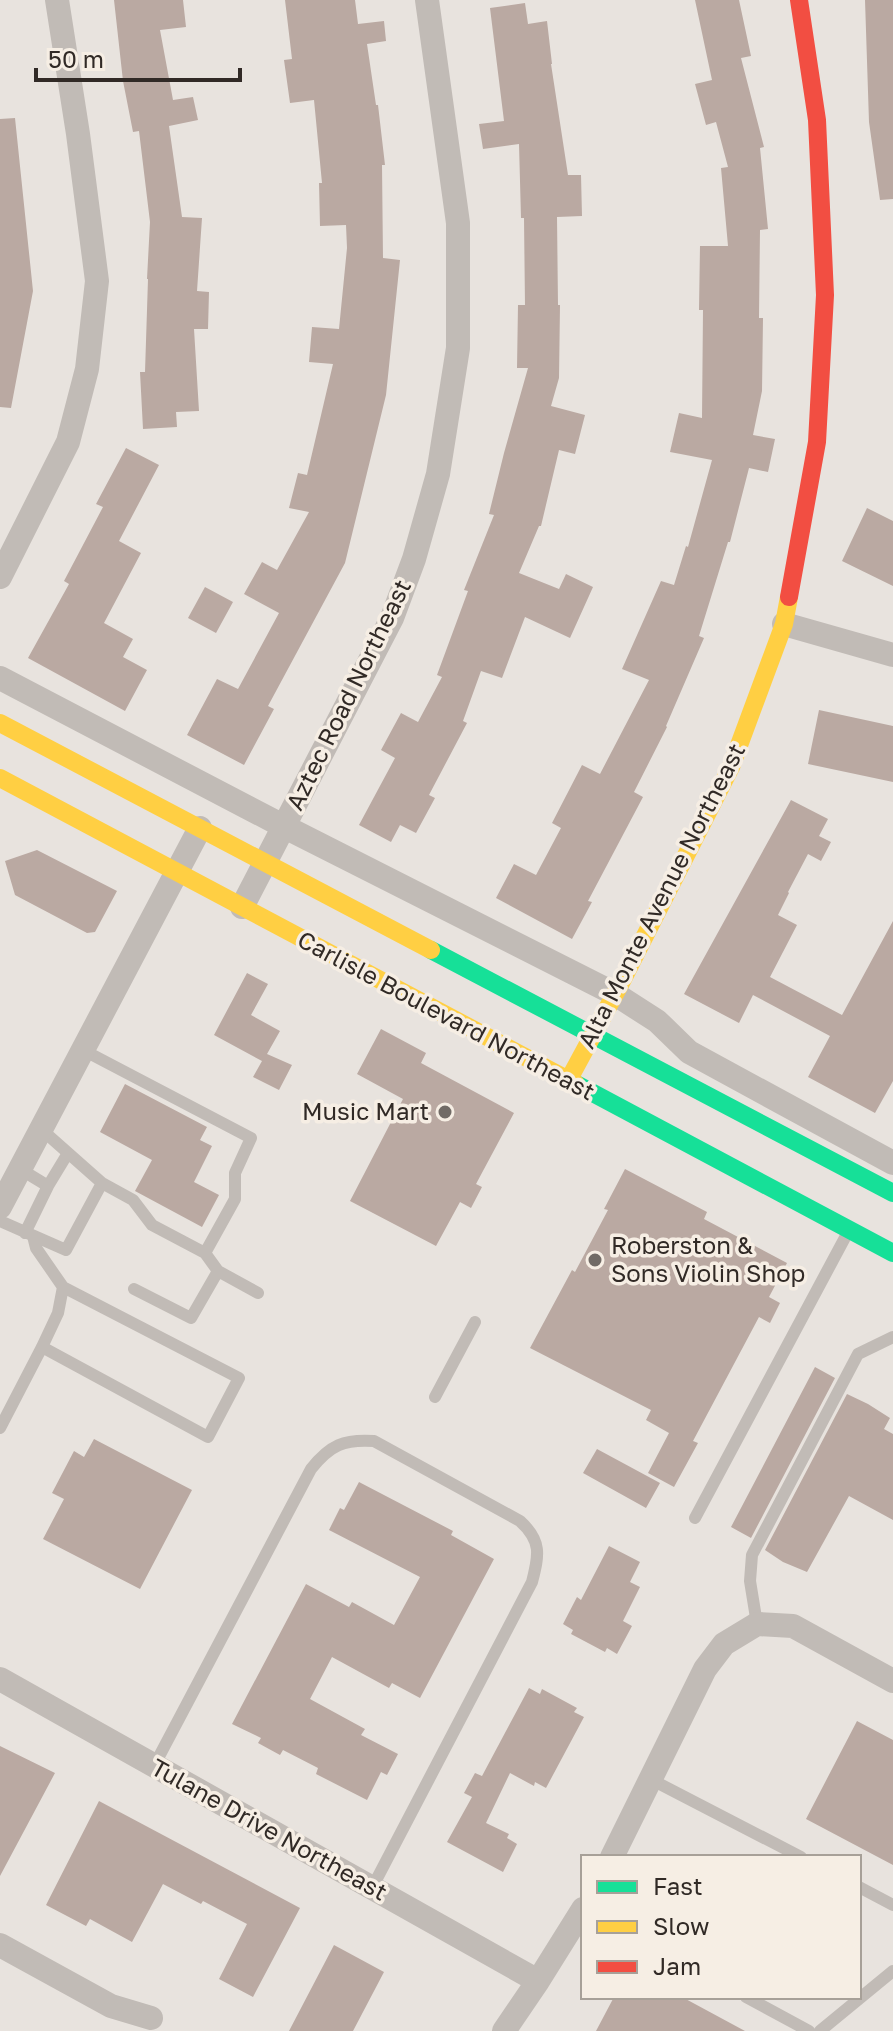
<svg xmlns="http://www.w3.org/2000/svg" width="893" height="2031" viewBox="0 0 893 2031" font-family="'Golos Text',sans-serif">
  <rect width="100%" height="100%" fill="#e8e3de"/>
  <path fill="#baa9a2" d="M114 0H183L186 27 160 30 173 100 193 97 198 120 169 126 182 217 202 218 197 291 209 292 208 329H194L199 411 176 412 177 427 143 429 140 372H145L148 279H147L150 222 139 131 133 132 123 81Z
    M285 0H355L358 24 384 21 386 41 367 44 376 105H378L385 165H382L383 258 400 260 386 395 345 563 268 706 274 709 244 765 187 735 217 679 238 689 279 613 244 594 262 562 277 570 309 512 289 508 298 473 307 475 333 364 309 362 312 327 339 329 347 248 346 225 320 226 319 183H322L314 100 290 103 284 60 292 59Z
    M695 0H739L751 56 741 58 764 147 760 148 768 229 760 230 759 318H763L762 391 753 435 775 439 768 472 749 468 730 542H728L699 636 704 638 666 726 667 727 634 792 643 797 588 901 592 902 572 939 496 898 514 864 536 875 561 828 552 823 582 765 600 774 649 680 622 669 661 581 674 585 686 546 688 547 712 460 670 452 679 413 702 418 703 310H699L700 246H728L721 168 728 167 716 122 706 125 695 84 712 80Z
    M865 0H893V199L880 200 869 122Z
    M525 3 528 24 547 21 552 64H551L568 175H581L582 216 557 217 558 305H560L559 378 551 406 585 415 575 454 559 450 541 526H539L519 573 559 589 566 574 593 587 570 638 525 617 502 678 481 671 463 721 467 723 429 795 435 798 416 833 400 825 391 842 359 825 395 758 381 750 401 713 418 722 442 677 437 675 468 591 464 590 494 515 489 514 504 453 528 368H517L518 305H525L524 218H521L519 144 483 149 479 124 504 121 490 8Z
    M15 118 33 291 11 408 0 407V119Z
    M126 448 159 465 119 541 141 553 104 623 133 639 123 657 147 670 125 711 28 658 69 584 64 581 103 507 96 504Z
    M867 508 893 521V586L842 561Z
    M205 587 233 602 216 633 188 618Z
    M819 710 893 726V782L808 764Z
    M791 800 828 819 819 836 831 842 821 861 808 854 788 892 789 893 778 915 797 925 770 977 842 1015 893 921V1081L875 1113 808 1077 830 1036 753 995 739 1023 684 994Z
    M37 850 117 891 95 932 87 933 15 895 5 861Z
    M247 973 268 984 251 1015 280 1031 267 1054 292 1065 279 1090 253 1077 262 1061 214 1035Z
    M381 1029 426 1053 421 1063 514 1113 476 1184 482 1187 471 1208 460 1202 436 1246 350 1201 403 1099 357 1074Z
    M125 1084 207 1127 200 1140 212 1146 194 1182 219 1195 202 1227 135 1191 152 1160 100 1132Z
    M625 1169 707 1212 704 1219 787 1263 769 1297 780 1303 770 1323 759 1317 693 1441 698 1443 674 1487 648 1473 669 1433 646 1420 651 1410 530 1348 572 1270 575 1272 608 1210 604 1209Z
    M815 1367 835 1378 751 1538 731 1527Z
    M847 1394 868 1404 890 1418 884 1429 893 1434V1520L849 1496 807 1572 783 1562 765 1550Z
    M94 1439 192 1490 140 1589 43 1539 64 1499 52 1493 74 1451 84 1457Z
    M597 1449 660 1483 646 1508 583 1473Z
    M359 1482 453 1531 451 1535 494 1559 420 1698 392 1683 389 1688 332 1657 310 1699 365 1729 361 1735 398 1754 387 1775 381 1772 367 1800 316 1774 318 1768 283 1750 280 1755 258 1743 261 1738 232 1724 306 1584 349 1607 352 1602 394 1625 420 1577 329 1530 340 1508 344 1510Z
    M609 1546 640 1562 630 1582 640 1587 623 1621 632 1626 617 1654 607 1648 605 1652 571 1634 573 1630 563 1624 577 1597 581 1600Z
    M529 1688 540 1694 542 1689 577 1708 574 1712 584 1717 546 1788 535 1782 534 1786 510 1773 486 1823 509 1834 507 1838 517 1844 503 1872 447 1842 472 1797 464 1793 475 1773 482 1776Z
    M857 1721 893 1740V1865L806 1819Z
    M0 1746 55 1773 0 1876Z
    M99 1801 300 1908 253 1997 219 1979 247 1924 203 1901 201 1904 163 1884 132 1942 90 1919 86 1926 46 1905Z
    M334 1945 384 1972 353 2031H289Z
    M614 1997H682L745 2031H596Z"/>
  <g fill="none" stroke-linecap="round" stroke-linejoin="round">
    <path stroke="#c1bbb6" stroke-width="12" d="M83 1050 251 1138 235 1173V1199L205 1253 152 1225 133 1200 102 1183
      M20 1169 48 1186 68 1153
      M0 1221 66 1250 102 1183 41 1129
      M25 1233 48 1186
      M33 1236 36 1248 63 1287 239 1378 208 1437 42 1347
      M205 1253 218 1271 258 1293
      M134 1289 191 1318 218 1271
      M435 1397 475 1322
      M0 1428 42 1347 58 1313 63 1287
      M695 1518 848 1232
      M757 1624 750 1581 752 1555 858 1354 893 1337
      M154 1766 311 1469C330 1445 344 1439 374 1441L520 1521C542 1541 539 1555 532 1582L372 1888
      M650 1779 801 1857
      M859 1887 893 1905
      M746 1997 809 2031
      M820 2031 893 1971"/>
    <path stroke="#c1bbb6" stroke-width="24" d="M0 577 68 442 87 369 97 281 78 134 57 0
      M784 624 893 655
      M0 678 285 827 615 994 657 1021 689 1052 893 1163
      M242 907 392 618 414 559 438 474 458 348V223L427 0
      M0 1207 200 828
      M0 1679 538 1981
      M612 1857 705 1669 724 1644 757 1624 793 1626 893 1681
      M0 1945 111 2006 151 2018
      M504 2031 538 1981 583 1909"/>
    <path stroke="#16e098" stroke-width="18" d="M431 950 893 1193
      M576 1084 893 1253"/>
    <path stroke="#ffcf43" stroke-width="18" d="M0 723 431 950
      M0 778 576 1084
      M568 1081 622 981 731 767 784 624 789 597"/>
    <path stroke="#f24e42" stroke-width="18" d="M789 597 817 442 825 295 817 120 799 0"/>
  </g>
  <g fill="#716b66" stroke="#f6eee4" stroke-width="3">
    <circle cx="445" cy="1112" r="8"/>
    <circle cx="595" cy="1260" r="8"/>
  </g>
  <g text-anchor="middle" stroke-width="7" stroke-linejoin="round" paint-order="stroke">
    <g font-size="24" fill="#312a26" stroke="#f6eee4">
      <text transform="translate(349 695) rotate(-64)" y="8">Aztec Road Northeast</text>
      <text transform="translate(662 896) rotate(-63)" y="8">Alta Monte Avenue Northeast</text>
      <text transform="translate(446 1016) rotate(28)" y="8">Carlisle Boulevard Northeast</text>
      <text transform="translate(269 1830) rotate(29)" y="8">Tulane Drive Northeast</text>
    </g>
    <g font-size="24" fill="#312a26" stroke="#f6eee4" text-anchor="end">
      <text x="429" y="1120">Music Mart</text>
      <text x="611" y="1254" text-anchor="start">Roberston &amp;<tspan x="611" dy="28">Sons Violin Shop</tspan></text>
    </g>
  </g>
  <rect x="581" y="1855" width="280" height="144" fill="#f6eee4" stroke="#a7a098" stroke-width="2"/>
  <rect x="597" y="1881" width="40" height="12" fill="#16e098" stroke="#a7a098" stroke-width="2"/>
  <text x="653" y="1895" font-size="24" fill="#312a26">Fast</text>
  <rect x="597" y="1921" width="40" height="12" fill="#ffcf43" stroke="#a7a098" stroke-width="2"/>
  <text x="653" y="1935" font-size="24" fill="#312a26">Slow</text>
  <rect x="597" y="1961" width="40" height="12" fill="#f24e42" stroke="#a7a098" stroke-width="2"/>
  <text x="653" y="1975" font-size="24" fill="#312a26">Jam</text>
  <path d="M36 68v12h204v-12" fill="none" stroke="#312a26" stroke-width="4"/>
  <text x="48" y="68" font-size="24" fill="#312a26" stroke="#f6eee4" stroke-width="6" paint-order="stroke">50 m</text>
</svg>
